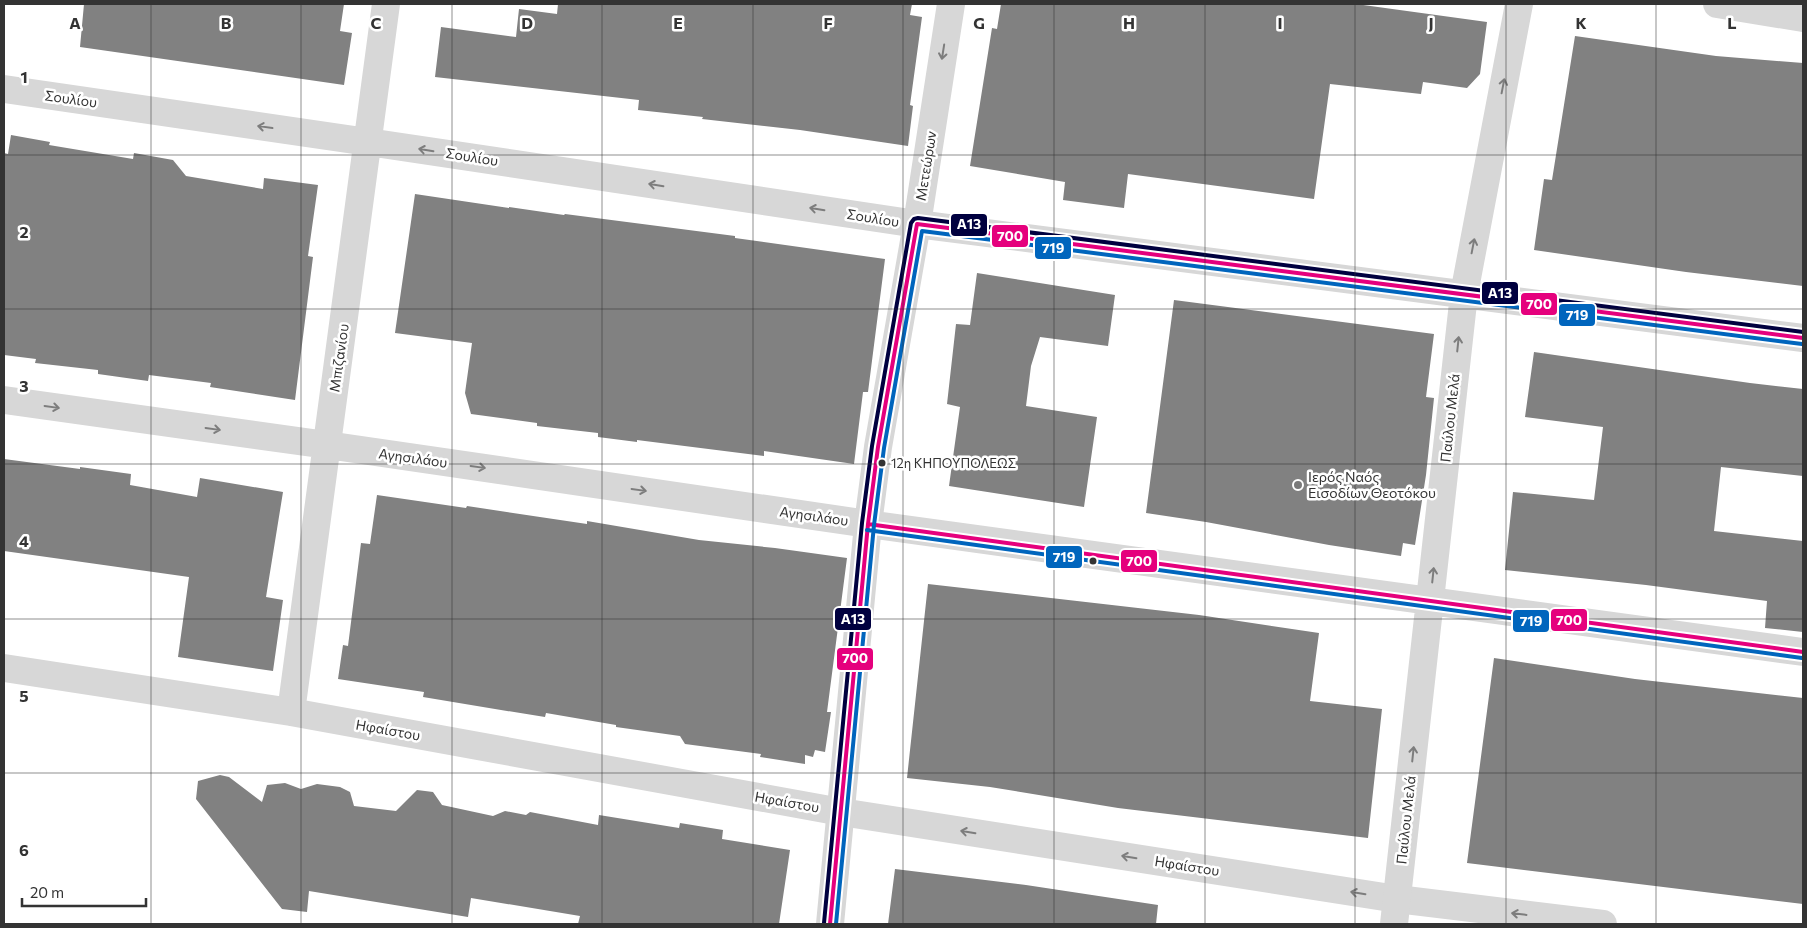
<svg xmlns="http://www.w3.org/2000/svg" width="1807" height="928" viewBox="0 0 1807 928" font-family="Commissioner,sans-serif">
  <rect width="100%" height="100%" fill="#fff"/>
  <path fill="#818181" d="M84 4H344L340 31 352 33 344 85 80 47Z
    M558 4H912L910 15 922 17 910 105 913 106 908 146 800 130 702 119 703 117 638 110 639 100 435 77 441 27 516 37 519 9 557 14Z
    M1001 4H1356L1487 22 1480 74 1467 88 1423 82 1421 94 1330 84 1314 199 1128 174 1124 208 1063 200 1065 182 970 166 992 28 997 29Z
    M1575 36 1716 56 1803 63V286L1686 272 1534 250 1544 179 1552 180Z
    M11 135 50 142 49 145 133 159 134 153 173 160 186 176 263 189 264 178 318 185 308 256 313 257 295 400 210 387 211 383 149 375 148 381 98 374V370L35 363 36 359 4 355V153L8 154Z
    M415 194 509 208V207L564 215 565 214 735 236V238L885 259 868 392H863L854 464 764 451V456L637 440V442L598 437V433L537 426V423L471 414 465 393 472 343 395 333Z
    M977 273 1115 295 1108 346 1040 337 1031 366 1026 406 1097 417 1084 507 949 486 960 407 947 404 956 324 970 325Z
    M1174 300 1434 334 1426 397 1434 398 1426 475 1415 545 1403 543 1401 556 1329 545 1206 522 1146 513Z
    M1534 352 1750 383 1803 389V476L1721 467 1714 531 1803 541V632L1765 628 1767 601 1646 585 1505 570 1513 492 1594 500 1603 427 1525 417Z
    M4 459 80 469V467L131 474 130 485 197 497 200 478 283 492 266 597 283 600 273 671 178 657 189 577 4 551Z
    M377 495 466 508 467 506 587 524V521L699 540 775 548 847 558 827 712H831L825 752 815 750 813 757 805 755V764L760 757 761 754 685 744 680 736 616 727V725L546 713 545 717 489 708 423 697 424 692 338 679 343 645 348 646 361 543 370 544Z
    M928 584 1199 615 1319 633 1310 701 1382 709 1368 838 1118 808 990 787 907 778Z
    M1494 658 1635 679 1803 698V904L1467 863Z
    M220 775 229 777 262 802 267 785 285 783 301 789 317 784 340 787 350 792 354 806 396 811 417 790 433 792 442 805 493 816 505 811 526 815 530 812 598 825 599 815 679 828 680 823 723 830 722 839 790 850 779 924H578L580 916 471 898 468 917 309 891 307 912 282 909 196 799 198 781Z
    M895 869 1026 885 1158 905 1156 924H888Z"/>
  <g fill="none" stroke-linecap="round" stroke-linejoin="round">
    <path stroke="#d7d7d7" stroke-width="28" d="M1717 4 1803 18
      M4 89 368 142 917 224 951 4
      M1464 294 1519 4
      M4 400 327 445 868 524
      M4 668 291 712 841 812 1397 899 1603 924
      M291 712 386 4"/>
    <path stroke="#d7d7d7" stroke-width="28" d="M868 524 1803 652
      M830 924 868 524 878 447 917 224 1803 338
      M1394 924 1464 294"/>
    <defs>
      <path id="bus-1" d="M868 524 1803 652
        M830 924 868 524 878 447 917 224 1803 338"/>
      <path id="bus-2" d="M867 530 1802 658
        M836 924 874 525 884 448 922 231 1802 344"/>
      <path id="bus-3" d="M824 923 862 523 872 446 911 223 914 219 918 218 1803 332"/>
    </defs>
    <use href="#bus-1" stroke="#fff" stroke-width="8"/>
    <use href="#bus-2" stroke="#fff" stroke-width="8"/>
    <use href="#bus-3" stroke="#fff" stroke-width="8"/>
    <use href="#bus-1" stroke="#e5007d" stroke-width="4"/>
    <use href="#bus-2" stroke="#0065bd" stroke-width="4"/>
    <use href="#bus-3" stroke="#00003f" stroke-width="4"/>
  </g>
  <defs><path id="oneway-shaft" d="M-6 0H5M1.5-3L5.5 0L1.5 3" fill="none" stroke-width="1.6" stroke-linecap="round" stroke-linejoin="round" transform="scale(1.25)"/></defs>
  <g stroke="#7d7d7d">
    <use href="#oneway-shaft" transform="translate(943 52) rotate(99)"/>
    <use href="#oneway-shaft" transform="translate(1503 86) rotate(-79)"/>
    <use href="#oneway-shaft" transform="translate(265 127) rotate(-172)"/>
    <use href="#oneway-shaft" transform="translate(426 150) rotate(-171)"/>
    <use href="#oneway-shaft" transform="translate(656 185) rotate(-171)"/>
    <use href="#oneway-shaft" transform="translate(817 209) rotate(-171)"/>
    <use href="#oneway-shaft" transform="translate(1473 246) rotate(-79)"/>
    <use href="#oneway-shaft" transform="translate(1458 344) rotate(-84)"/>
    <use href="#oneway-shaft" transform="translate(52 407) rotate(8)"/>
    <use href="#oneway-shaft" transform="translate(213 429) rotate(8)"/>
    <use href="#oneway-shaft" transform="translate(478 467) rotate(8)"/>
    <use href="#oneway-shaft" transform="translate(639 490) rotate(8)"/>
    <use href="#oneway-shaft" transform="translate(1433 575) rotate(-84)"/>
    <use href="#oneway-shaft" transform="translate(1413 754) rotate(-84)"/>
    <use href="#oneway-shaft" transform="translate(968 832) rotate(-171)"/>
    <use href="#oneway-shaft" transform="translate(1129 857) rotate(-171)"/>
    <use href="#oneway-shaft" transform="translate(1358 893) rotate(-171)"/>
    <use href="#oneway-shaft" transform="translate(1519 914) rotate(-173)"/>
  </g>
  <path fill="none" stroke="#333" stroke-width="1" stroke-opacity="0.55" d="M151 4V924M301 4V924M452 4V924M602 4V924M753 4V924M903 4V924M1054 4V924M1205 4V924M1355 4V924M1506 4V924M1656 4V924M4 155H1803M4 309H1803M4 464H1803M4 619H1803M4 773H1803"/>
  <g fill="#333" stroke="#fff" stroke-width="2">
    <circle cx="882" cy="463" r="4.5"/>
    <circle cx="1093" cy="561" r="4.5"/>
  </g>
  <circle fill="#7a7a7a" stroke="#fff" stroke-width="2" cx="1298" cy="485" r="5"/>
  <g text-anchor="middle" stroke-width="5" stroke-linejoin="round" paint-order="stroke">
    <g font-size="13" fill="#333" stroke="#fff" text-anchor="start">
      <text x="891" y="468">12η ΚΗΠΟΥΠΟΛΕΩΣ</text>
    </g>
    <g font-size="14" fill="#333" stroke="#fff">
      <text transform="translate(71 99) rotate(8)" y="5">Σουλίου</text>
      <text transform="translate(472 157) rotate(9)" y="5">Σουλίου</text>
      <text transform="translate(926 166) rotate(-81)" y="5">Μετεώρων</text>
      <text transform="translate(873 218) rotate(9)" y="5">Σουλίου</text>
      <text transform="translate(339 358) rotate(-82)" y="5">Μπιζανίου</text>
      <text transform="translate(1450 418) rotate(-84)" y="5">Παύλου Μελά</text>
      <text transform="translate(413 458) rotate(8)" y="5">Αγησιλάου</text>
      <text transform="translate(814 516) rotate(8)" y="5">Αγησιλάου</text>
      <text transform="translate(388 730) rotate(10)" y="5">Ηφαίστου</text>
      <text transform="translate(787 802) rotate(10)" y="5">Ηφαίστου</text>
      <text transform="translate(1406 820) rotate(-84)" y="5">Παύλου Μελά</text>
      <text transform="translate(1187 866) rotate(9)" y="5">Ηφαίστου</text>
    </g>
    <g font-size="14" fill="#333" stroke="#fff" text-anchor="start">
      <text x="1308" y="482">Ιερός Ναός<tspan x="1308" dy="16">Εισοδίων Θεοτόκου</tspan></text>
    </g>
  </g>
  <g font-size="16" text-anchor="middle" font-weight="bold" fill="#333" stroke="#fff" stroke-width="5" stroke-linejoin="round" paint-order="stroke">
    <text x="75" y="29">A</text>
    <text x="226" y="29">B</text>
    <text x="376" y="29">C</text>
    <text x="527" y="29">D</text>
    <text x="678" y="29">E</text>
    <text x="828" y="29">F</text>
    <text x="979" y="29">G</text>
    <text x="1129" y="29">H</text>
    <text x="1280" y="29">I</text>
    <text x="1431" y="29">J</text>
    <text x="1581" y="29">K</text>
    <text x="1732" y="29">L</text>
    <text x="24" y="83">1</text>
    <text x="24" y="238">2</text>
    <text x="24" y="392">3</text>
    <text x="24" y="547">4</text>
    <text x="24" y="702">5</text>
    <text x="24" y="856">6</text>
  </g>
  <g stroke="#fff" stroke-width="2">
    <rect x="950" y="213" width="38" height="24" rx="5" fill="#00003f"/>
    <rect x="991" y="224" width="38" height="24" rx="5" fill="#e5007d"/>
    <rect x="1034" y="236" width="38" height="24" rx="5" fill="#0065bd"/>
    <rect x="1481" y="281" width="38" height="24" rx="5" fill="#00003f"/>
    <rect x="1520" y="292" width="38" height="24" rx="5" fill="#e5007d"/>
    <rect x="1558" y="303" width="38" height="24" rx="5" fill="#0065bd"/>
    <rect x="1045" y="545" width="38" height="24" rx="5" fill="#0065bd"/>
    <rect x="1120" y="549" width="38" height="24" rx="5" fill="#e5007d"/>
    <rect x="834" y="607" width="38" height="24" rx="5" fill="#00003f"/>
    <rect x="1550" y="608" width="38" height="24" rx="5" fill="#e5007d"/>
    <rect x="1512" y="609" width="38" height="24" rx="5" fill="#0065bd"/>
    <rect x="836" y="647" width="38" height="24" rx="5" fill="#e5007d"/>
  </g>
  <g font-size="14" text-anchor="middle" font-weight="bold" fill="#fff">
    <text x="969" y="229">A13</text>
    <text x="1010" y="241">700</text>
    <text x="1053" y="253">719</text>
    <text x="1500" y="298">A13</text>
    <text x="1539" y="309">700</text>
    <text x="1577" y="320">719</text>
    <text x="1064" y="562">719</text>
    <text x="1139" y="566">700</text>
    <text x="853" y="624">A13</text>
    <text x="1569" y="625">700</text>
    <text x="1531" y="626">719</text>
    <text x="855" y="663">700</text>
  </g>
  <rect width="1807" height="928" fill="none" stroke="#333333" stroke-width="10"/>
  <path d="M22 898v8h124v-8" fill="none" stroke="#333333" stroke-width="2.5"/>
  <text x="30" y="898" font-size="15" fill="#333333" stroke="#ffffff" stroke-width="4" paint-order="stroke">20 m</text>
</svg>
